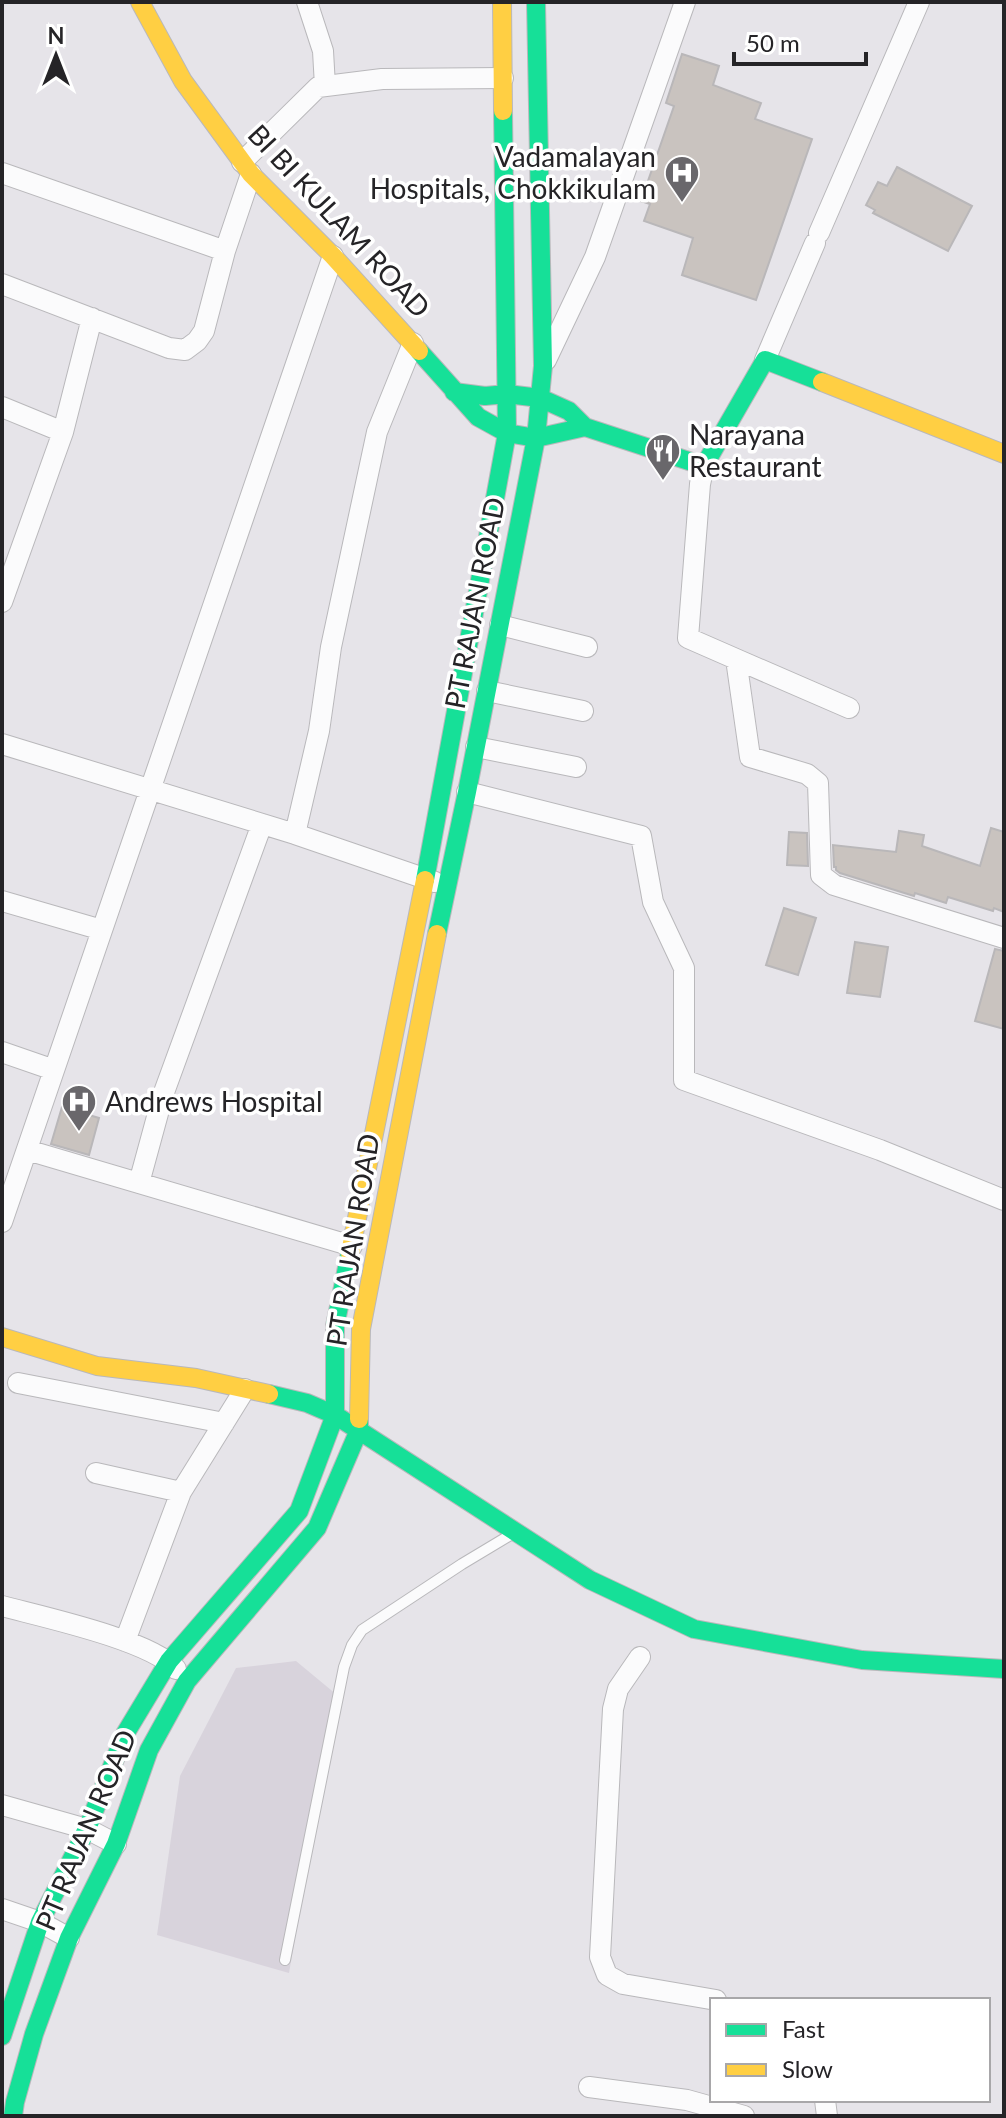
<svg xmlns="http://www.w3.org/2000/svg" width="1006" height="2118" viewBox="0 0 1006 2118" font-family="Lato,sans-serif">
  <rect width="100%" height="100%" fill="#e6e4e9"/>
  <path fill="#d8d3dc" d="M296 1661 337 1695 289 1973 157 1935 180 1776 236 1668Z"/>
  <path fill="#c9c3bf" stroke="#b9b7b9" stroke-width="2" d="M682 54 719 66 713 85 761 103 755 119 812 139 756 300 682 275 693 238 644 221 650 204 641 201 674 106 666 103Z
    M897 167 972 206 948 251 873 213 875 210 866 205 878 182 887 186Z
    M991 828 1004 832V912L994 908 993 911 948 897 946 903 915 893 914 896 840 873 836 870V867H834L833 845 896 852 899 831 924 835 922 846 980 866Z
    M789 832 807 833 808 866 787 865Z
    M784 908 816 918 798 975 766 965Z
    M855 942 888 947 880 997 847 993Z
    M995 949 1004 951V1029L975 1021Z
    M62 1107 99 1118 89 1155 51 1144Z"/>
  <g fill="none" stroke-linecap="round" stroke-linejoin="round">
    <defs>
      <path id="lane" d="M285 1960 344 1667 352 1645 362 1630 462 1564 512 1534"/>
      <path id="street" d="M307 2 323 51 325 86
        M242 162 318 87 382 79 503 78
        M2 173 225 251
        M819 233 919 2
        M2 284 169 348 185 350 197 341 204 331 225 251 251 174
        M546 360 595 257 685 2
        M765 360 815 243
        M2 407 63 432
        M704 466 700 484 688 638 736 659 750 757 807 774 818 783 821 875 834 885 1004 938
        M2 602 63 432 92 318
        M500 625 587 647
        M736 659 849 708
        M487 691 583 711
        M2 744 295 834 435 882
        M476 747 576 767
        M467 792 641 836 653 902 684 968V1080L880 1150 1004 1200
        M295 834 319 731 331 647 377 432 413 343
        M2 901 102 930
        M2 1052 54 1070
        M27 1150 352 1246
        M139 1183 163 1095 262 824
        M2 1222 333 256
        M18 1383 224 1423
        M96 1473 181 1492
        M2 1606C43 1617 150 1640 176 1669
        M125 1641 181 1492 245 1389
        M640 1657 618 1689 613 1709 600 1957 607 1975 623 1984 716 2000
        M2 1805 87 1829 116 1844
        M2 1909 40 1922 69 1938
        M589 2087 687 2100 744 2116
        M825 2100 827 2116"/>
      <path id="fast" d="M419 351 478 417 507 433 536 438 585 427 704 466 765 360 822 382
        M454 392 485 396 507 394 540 398 569 411 585 427
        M425 880 507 433 503 111
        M437 934 467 792 536 438 543 366 536 2
        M269 1394 307 1403 335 1415 590 1580 694 1629 862 1660 1004 1669
        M2 2036 40 1922 87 1829 125 1734 169 1661 299 1511 335 1415V1326L350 1253
        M13 2116 15 2102 34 2034 69 1938 116 1844 149 1750 187 1681 317 1528 359 1430V1419"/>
      <path id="slow" d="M140 2 183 81 251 174 333 256 419 351
        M502 2 503 111
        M822 382 1004 454
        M350 1253 425 880
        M2 1337 97 1366 196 1378 269 1394
        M359 1419 361 1329 437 934"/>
    </defs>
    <use href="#lane" stroke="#b9b8bb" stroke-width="12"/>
    <use href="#street" stroke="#b9b8bb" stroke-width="22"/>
    <use href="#fast" stroke="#b9b8bb" stroke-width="20"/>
    <use href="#slow" stroke="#b9b8bb" stroke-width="20"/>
    <use href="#lane" stroke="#fbfbfc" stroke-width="10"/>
    <use href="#street" stroke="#fbfbfc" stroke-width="20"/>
    <use href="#fast" stroke="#16e098" stroke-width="18"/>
    <use href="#slow" stroke="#ffcf43" stroke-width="18"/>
  </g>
  <defs>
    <symbol id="hospital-pin" viewBox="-11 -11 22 30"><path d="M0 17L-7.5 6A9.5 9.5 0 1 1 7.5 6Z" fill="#69676b" stroke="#fff"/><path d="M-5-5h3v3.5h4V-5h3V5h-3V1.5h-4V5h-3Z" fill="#fff"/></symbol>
    <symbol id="restaurant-pin" viewBox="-11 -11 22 30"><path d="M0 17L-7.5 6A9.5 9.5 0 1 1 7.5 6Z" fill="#69676b" stroke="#fff"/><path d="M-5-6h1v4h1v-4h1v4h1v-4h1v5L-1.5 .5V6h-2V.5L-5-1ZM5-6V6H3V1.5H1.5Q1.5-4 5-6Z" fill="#fff"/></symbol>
  </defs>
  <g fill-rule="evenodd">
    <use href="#hospital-pin" x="662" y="153" width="40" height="54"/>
    <use href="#restaurant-pin" x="643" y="431" width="40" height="54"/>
    <use href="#hospital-pin" x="59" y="1082" width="40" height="54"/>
  </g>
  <g text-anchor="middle" stroke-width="7" stroke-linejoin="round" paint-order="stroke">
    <g font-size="28" fill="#252427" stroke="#fff" text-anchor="start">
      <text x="656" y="167" text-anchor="end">Vadamalayan<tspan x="656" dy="32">Hospitals, Chokkikulam</tspan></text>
      <text x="689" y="445">Narayana<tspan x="689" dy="32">Restaurant</tspan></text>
      <text x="105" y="1112">Andrews Hospital</text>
    </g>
    <g font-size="28" fill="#252427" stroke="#fff">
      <text transform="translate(339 221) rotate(47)" y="10">BI BI KULAM ROAD</text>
      <text transform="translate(475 603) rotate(-79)" y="10">PT RAJAN ROAD</text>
      <text transform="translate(353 1240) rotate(-81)" y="10">PT RAJAN ROAD</text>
      <text transform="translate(86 1830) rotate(-67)" y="10">PT RAJAN ROAD</text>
    </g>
  </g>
  <rect width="1006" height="2118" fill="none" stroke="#252427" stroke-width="8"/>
  <rect x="710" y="1998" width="280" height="104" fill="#ffffff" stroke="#a8a7a9" stroke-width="2"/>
  <rect x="726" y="2024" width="40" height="12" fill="#16e098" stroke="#a8a7a9" stroke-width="2"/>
  <text x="782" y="2038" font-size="24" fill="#252427">Fast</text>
  <rect x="726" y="2064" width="40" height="12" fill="#ffcf43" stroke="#a8a7a9" stroke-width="2"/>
  <text x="782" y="2078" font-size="24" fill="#252427">Slow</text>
  <g transform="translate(56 56)" stroke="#ffffff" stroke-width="6" paint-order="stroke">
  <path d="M0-6L14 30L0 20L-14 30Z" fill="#252427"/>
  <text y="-12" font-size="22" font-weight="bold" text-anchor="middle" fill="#252427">N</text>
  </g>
  <path d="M734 52v12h132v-12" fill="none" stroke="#252427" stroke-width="4"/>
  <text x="746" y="52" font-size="24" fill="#252427" stroke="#ffffff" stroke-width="6" paint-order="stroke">50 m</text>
</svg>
